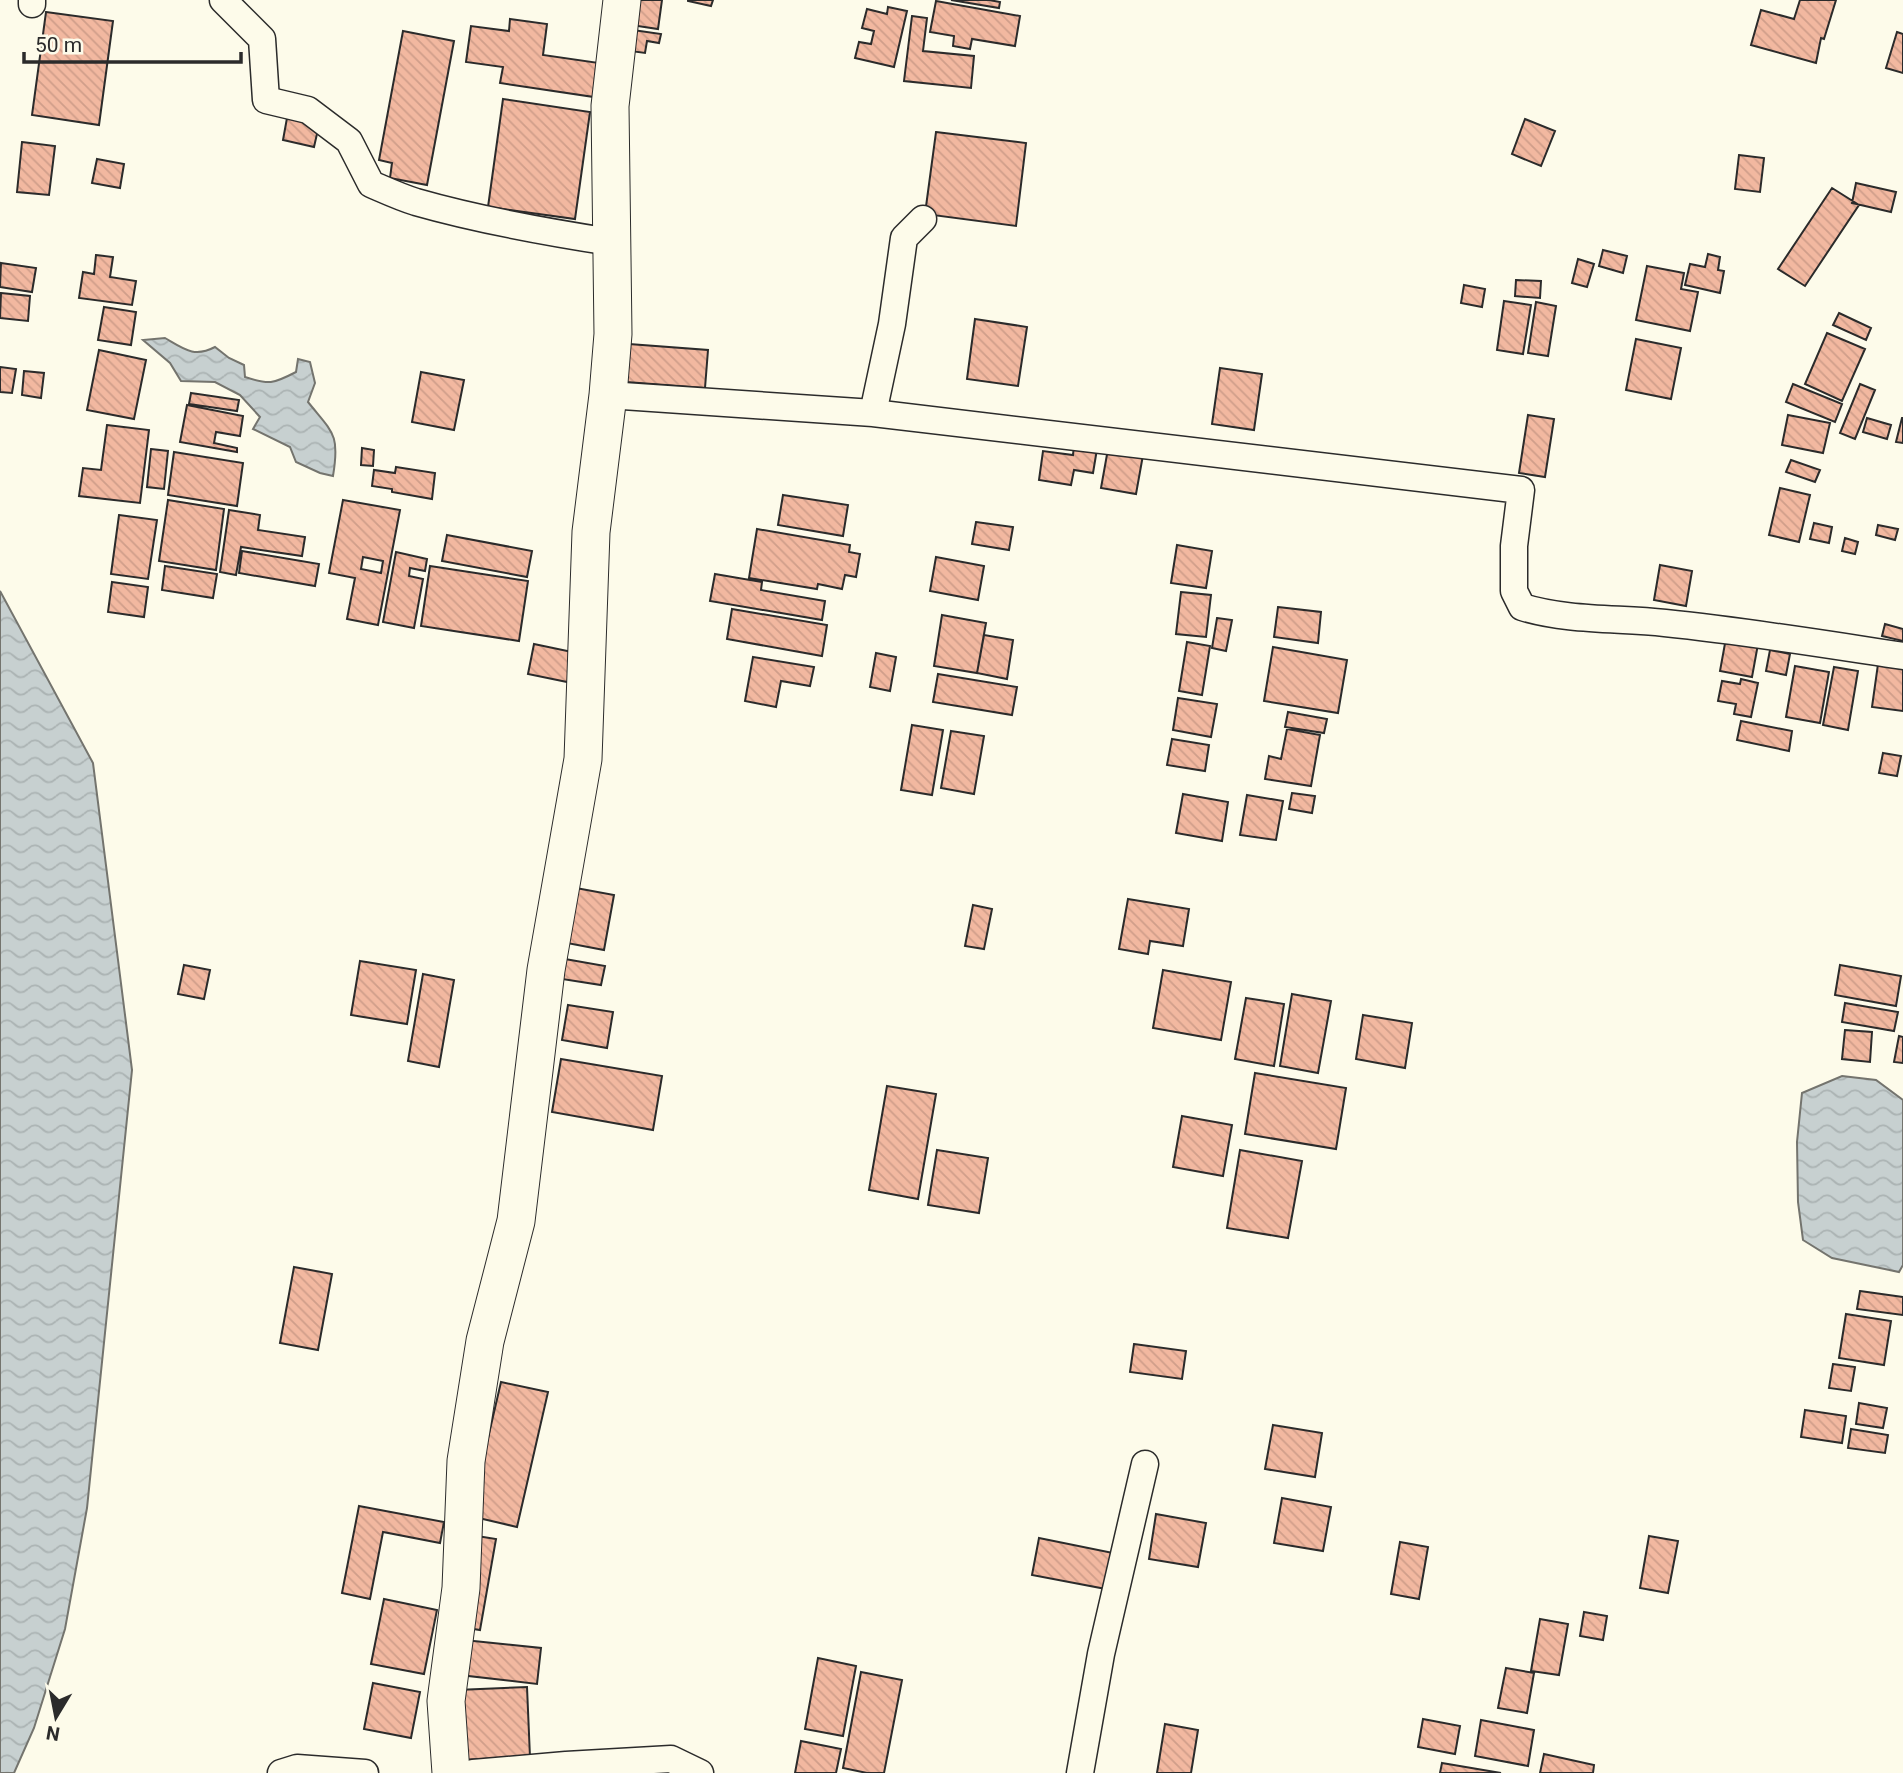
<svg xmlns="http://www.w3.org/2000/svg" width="1903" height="1773" viewBox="0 0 1903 1773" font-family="Roboto,sans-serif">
  <defs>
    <pattern id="water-waves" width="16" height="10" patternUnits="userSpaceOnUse" patternTransform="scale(1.75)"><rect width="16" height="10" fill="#c7d0d0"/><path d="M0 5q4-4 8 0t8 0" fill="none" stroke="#abb3b3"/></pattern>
    <pattern id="building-back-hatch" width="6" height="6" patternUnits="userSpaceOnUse" patternTransform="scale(1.75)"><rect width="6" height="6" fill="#f2b8a0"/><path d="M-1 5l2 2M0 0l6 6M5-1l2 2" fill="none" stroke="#d09e8a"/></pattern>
  </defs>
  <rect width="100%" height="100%" fill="#fdfbea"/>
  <path fill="url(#water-waves)" stroke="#74746e" stroke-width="2" d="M165 338C184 349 194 358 215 347L229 358 244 365 245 377C269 385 273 384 296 372L298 359 310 362 315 383 308 402C333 433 340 434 333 476L320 473 296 462 290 447 253 429 260 417 240 395 215 382 181 381 170 363 143 340Z
    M0 591 93 763 132 1070 87 1508 65 1629 34 1728 14 1773H0Z
    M1842 1076 1876 1080 1903 1100V1265L1899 1272 1832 1258 1803 1240 1798 1202 1797 1142 1802 1093Z"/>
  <path fill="url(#building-back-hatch)" stroke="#2b2b2b" stroke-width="2" fill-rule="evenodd" d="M635 0H662L658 29 631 25Z
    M688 0H713L711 6 688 1Z
    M951 0H989L1000 2 999 8Z
    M1800 0H1836L1824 39 1821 38 1816 63 1751 45 1761 10 1794 19Z
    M936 1 1020 16 1015 46 972 39 970 49 953 46 954 36 930 32Z
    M888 7 907 11 894 67 855 58 859 42 871 44 874 31 862 28 867 9 887 14Z
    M46 12 113 21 99 125 32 115Z
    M912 16 927 18 923 51 974 56 971 88 904 81Z
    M510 19 547 24 543 55 599 63 594 97 500 83 503 67 466 62 471 26 509 31Z
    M626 29 661 34 659 43 647 41 645 53 623 50Z
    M403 31 454 41 427 185 390 178 392 163 379 160Z
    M1897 32 1903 34V73L1886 68Z
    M503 99 590 112 575 219 488 207Z
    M287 118 319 125 314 147 283 140Z
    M1525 119 1555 131 1541 166 1512 154Z
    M936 132 1026 143 1016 226 925 214Z
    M22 142 55 146 49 195 17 192Z
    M1739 155 1764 158 1760 192 1735 189Z
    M97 159 124 164 120 188 92 183Z
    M1856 183 1896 192 1891 212 1852 203Z
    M1832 188 1859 205 1805 286 1778 269Z
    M1603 250 1627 256 1623 273 1599 266Z
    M1708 254 1720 257 1718 270 1724 271 1720 293 1685 285 1690 264 1705 267Z
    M96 255 113 257 110 277 136 281 132 305 79 298 83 272 94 274Z
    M1578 259 1594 264 1587 287 1572 283Z
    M1 263 36 268 32 292 0 287Z
    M1647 266 1684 273 1681 289 1698 292 1690 331 1636 320Z
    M1516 280 1541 281 1540 298 1515 296Z
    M1464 285 1485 289 1482 307 1461 303Z
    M1 293 30 296 28 321 0 318Z
    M1504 301 1531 305 1523 354 1497 350Z
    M1536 302 1556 306 1548 356 1528 353Z
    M104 307 136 312 131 345 98 340Z
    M1839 313 1871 328 1866 340 1833 325Z
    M975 319 1027 327 1018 386 967 379Z
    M1827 333 1865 349 1842 401 1805 384Z
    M1636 339 1681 348 1671 399 1626 390Z
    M629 344 708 350 705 388 626 382Z
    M99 350 146 360 134 419 87 410Z
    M0 367 16 369 12 393 0 392Z
    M1220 368 1262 374 1254 430 1212 424Z
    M24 371 44 373 41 398 22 395Z
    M421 372 464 380 454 430 412 422Z
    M1793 384 1842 404 1835 422 1786 402Z
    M1860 384 1875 390 1855 439 1840 433Z
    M191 393 239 400 237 411 189 404Z
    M187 405 243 416 240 436 216 432 214 443 237 448V452L180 442Z
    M1528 415 1554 419 1545 477 1519 473Z
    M1788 415 1830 423 1823 453 1782 445Z
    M1867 418 1891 425 1887 439 1863 432Z
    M1902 418H1903V443L1896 442Z
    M107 425 149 430 140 503 79 496 83 468 101 470Z
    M1074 445 1097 449 1093 473 1074 470 1071 485 1039 480 1043 451 1073 455Z
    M362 448 374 450 373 466 361 465Z
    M151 449 168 451 164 489 147 487Z
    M1108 449 1143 455 1136 494 1101 488Z
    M174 452 243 463 237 506 168 495Z
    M1791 460 1820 470 1815 482 1786 472Z
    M396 467 435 473 432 499 392 492V489L372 486 374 470 395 473Z
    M1780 488 1810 495 1799 542 1769 535Z
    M783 495 848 505 843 536 778 525Z
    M168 500 224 509 216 570 159 561Z
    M343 500 400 510 378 625 347 619 355 578 329 573ZM363 557 383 561 381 573 361 569Z
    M229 510 260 515 258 530 305 537 302 556 241 547 236 575 220 572Z
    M119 515 157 520 148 579 111 574Z
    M976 522 1013 527 1009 550 972 544Z
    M1814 523 1832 527 1829 543 1810 539Z
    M1878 525 1898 529 1895 540 1876 535Z
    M757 529 850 545 849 552 860 554 856 577 845 575 842 589 818 584 817 589 749 578Z
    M447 535 532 551 527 577 442 561Z
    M1845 538 1858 542 1855 554 1842 551Z
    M1177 545 1212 551 1206 588 1171 583Z
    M242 551 319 564 315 586 239 573Z
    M396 552 427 559 425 571 410 568 409 576 423 579 414 628 383 622Z
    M936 557 984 566 978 600 930 591Z
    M1660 565 1692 571 1686 606 1654 600Z
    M165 566 217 574 213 598 162 590Z
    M430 566 528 581 519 641 421 626Z
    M715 574 762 582 761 590 825 601 822 620 710 601Z
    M112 582 148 587 144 617 108 612Z
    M1181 592 1211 595 1206 637 1176 634Z
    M1278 607 1321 612 1318 643 1274 637Z
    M732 609 827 625 822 656 727 639Z
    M942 615 986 623 977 673 934 666Z
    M1217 618 1232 620 1226 651 1212 648Z
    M1885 624 1903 629V641L1882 636Z
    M984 635 1013 640 1007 679 977 673Z
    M1726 638 1758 644 1752 677 1720 671Z
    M1187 642 1210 646 1202 695 1179 691Z
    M534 644 577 653 572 683 528 674Z
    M1273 647 1347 660 1338 713 1264 701Z
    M1770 650 1790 654 1786 675 1766 671Z
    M876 653 896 657 890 691 870 687Z
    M753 657 814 667 810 686 781 681 776 707 745 701Z
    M1878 664 1903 667V711L1872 707Z
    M1795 666 1829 672 1820 723 1786 717Z
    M1834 667 1858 671 1848 730 1823 725Z
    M938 674 1017 687 1012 715 933 702Z
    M1741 679 1758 683 1751 717 1734 714 1736 704 1718 701 1722 681 1740 684Z
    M1178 698 1217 704 1211 737 1173 730Z
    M1288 712 1327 719 1324 733 1285 727Z
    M1741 721 1792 731 1789 751 1737 740Z
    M912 725 943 730 932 795 901 790Z
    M1287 729 1320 735 1311 786 1265 779 1269 756 1281 759Z
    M951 731 984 736 974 794 941 788Z
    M1172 739 1209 745 1205 771 1167 765Z
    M1883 753 1901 756 1897 776 1879 773Z
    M1292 793 1315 796 1312 813 1289 809Z
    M1183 794 1228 802 1222 841 1176 833Z
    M1247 795 1283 801 1276 840 1240 835Z
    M576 888 614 895 604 950 567 943Z
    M1128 899 1189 909 1183 946 1150 941 1148 954 1119 949Z
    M973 905 992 909 984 949 965 946Z
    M565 959 605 966 601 985 562 979Z
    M360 961 416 970 407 1024 351 1015Z
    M184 965 210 970 204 999 178 994Z
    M1840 965 1901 976 1896 1006 1835 995Z
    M1163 970 1231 982 1221 1040 1153 1028Z
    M423 974 454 980 439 1067 408 1061Z
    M1292 994 1331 1001 1318 1073 1280 1066Z
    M1246 998 1284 1004 1274 1066 1235 1059Z
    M1845 1003 1898 1012 1894 1031 1842 1022Z
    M568 1005 613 1012 607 1048 562 1040Z
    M1363 1015 1412 1023 1405 1068 1356 1059Z
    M1845 1030 1872 1032 1870 1062 1842 1059Z
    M1899 1036 1903 1037V1063L1894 1062Z
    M561 1059 662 1076 653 1130 552 1112Z
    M1255 1073 1346 1088 1336 1149 1245 1134Z
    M887 1086 936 1094 918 1199 869 1190Z
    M1182 1116 1232 1125 1223 1176 1173 1167Z
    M937 1150 988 1158 979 1213 928 1205Z
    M1240 1150 1302 1161 1288 1238 1227 1228Z
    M294 1267 332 1274 318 1350 280 1343Z
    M1860 1291 1903 1297V1315L1857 1309Z
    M1846 1314 1891 1321 1884 1365 1839 1358Z
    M1134 1344 1186 1351 1182 1379 1130 1372Z
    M1833 1364 1855 1367 1851 1391 1829 1388Z
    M501 1382 548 1392 517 1527 470 1516Z
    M1859 1403 1887 1408 1883 1428 1856 1424Z
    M1805 1410 1846 1416 1842 1443 1801 1437Z
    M1273 1425 1322 1433 1315 1477 1265 1469Z
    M1851 1429 1888 1435 1885 1453 1848 1448Z
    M1282 1498 1331 1507 1323 1551 1274 1543Z
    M359 1506 444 1522 440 1543 383 1532 370 1599 342 1593Z
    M1156 1514 1206 1523 1198 1567 1149 1559Z
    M477 1536 496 1539 480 1630 461 1627Z
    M1649 1536 1678 1541 1668 1593 1640 1588Z
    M1039 1538 1113 1553 1106 1589 1032 1575Z
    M1400 1542 1428 1547 1419 1599 1391 1594Z
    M384 1599 437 1610 424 1674 371 1664Z
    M1584 1612 1607 1616 1603 1640 1580 1636Z
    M1540 1619 1568 1624 1559 1675 1531 1671Z
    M464 1640 541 1648 537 1684 460 1675Z
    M818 1658 856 1666 843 1736 805 1729Z
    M1506 1668 1534 1673 1527 1713 1498 1708Z
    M861 1672 902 1680 884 1773H867L843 1768Z
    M373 1683 420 1692 411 1738 364 1729Z
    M527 1687 530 1757 459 1760 457 1690Z
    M1423 1719 1460 1726 1455 1754 1418 1747Z
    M1481 1720 1534 1730 1528 1766 1475 1756Z
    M1165 1724 1198 1730 1191 1773H1157Z
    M801 1741 841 1749 836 1773H795Z
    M1544 1754 1594 1765 1593 1773H1540Z
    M1442 1763 1501 1773H1440Z"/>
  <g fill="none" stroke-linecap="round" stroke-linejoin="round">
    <defs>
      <path id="street" d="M223 0 262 39 266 100 308 110 349 141 371 184C385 190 400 197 416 202 479 220 546 232 611 242
        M32 4V0
        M608 395 873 413 1521 490 1514 546V591L1522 607C1568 621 1617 618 1665 623 1745 631 1824 644 1903 656
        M873 413 892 324 904 238 923 219
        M281 1773 297 1768 365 1773
        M473 1773 566 1765 671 1759 700 1773
        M1080 1773 1101 1654 1145 1464"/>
      <path id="secondary" d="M451 1773 446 1701 461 1588 466 1461 485 1341 516 1221 546 970 583 759 591 532 608 395 613 334 610 106 622 0"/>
    </defs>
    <use href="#street" stroke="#2b2b2b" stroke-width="29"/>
    <use href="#secondary" stroke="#2b2b2b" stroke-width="39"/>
    <use href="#street" stroke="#fdfbea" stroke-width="26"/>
    <use href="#secondary" stroke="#fdfbea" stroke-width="37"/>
  </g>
  <g transform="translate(56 1717) rotate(190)" stroke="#fdfbea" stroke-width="5" paint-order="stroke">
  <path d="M0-5L12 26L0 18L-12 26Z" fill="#2b2b2b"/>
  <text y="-10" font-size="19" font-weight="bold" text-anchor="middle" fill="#2b2b2b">N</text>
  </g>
  <path d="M24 52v10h217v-10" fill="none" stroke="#2b2b2b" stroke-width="3.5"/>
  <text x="35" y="52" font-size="21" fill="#2b2b2b" stroke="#fdfbea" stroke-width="5" paint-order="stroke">50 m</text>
</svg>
